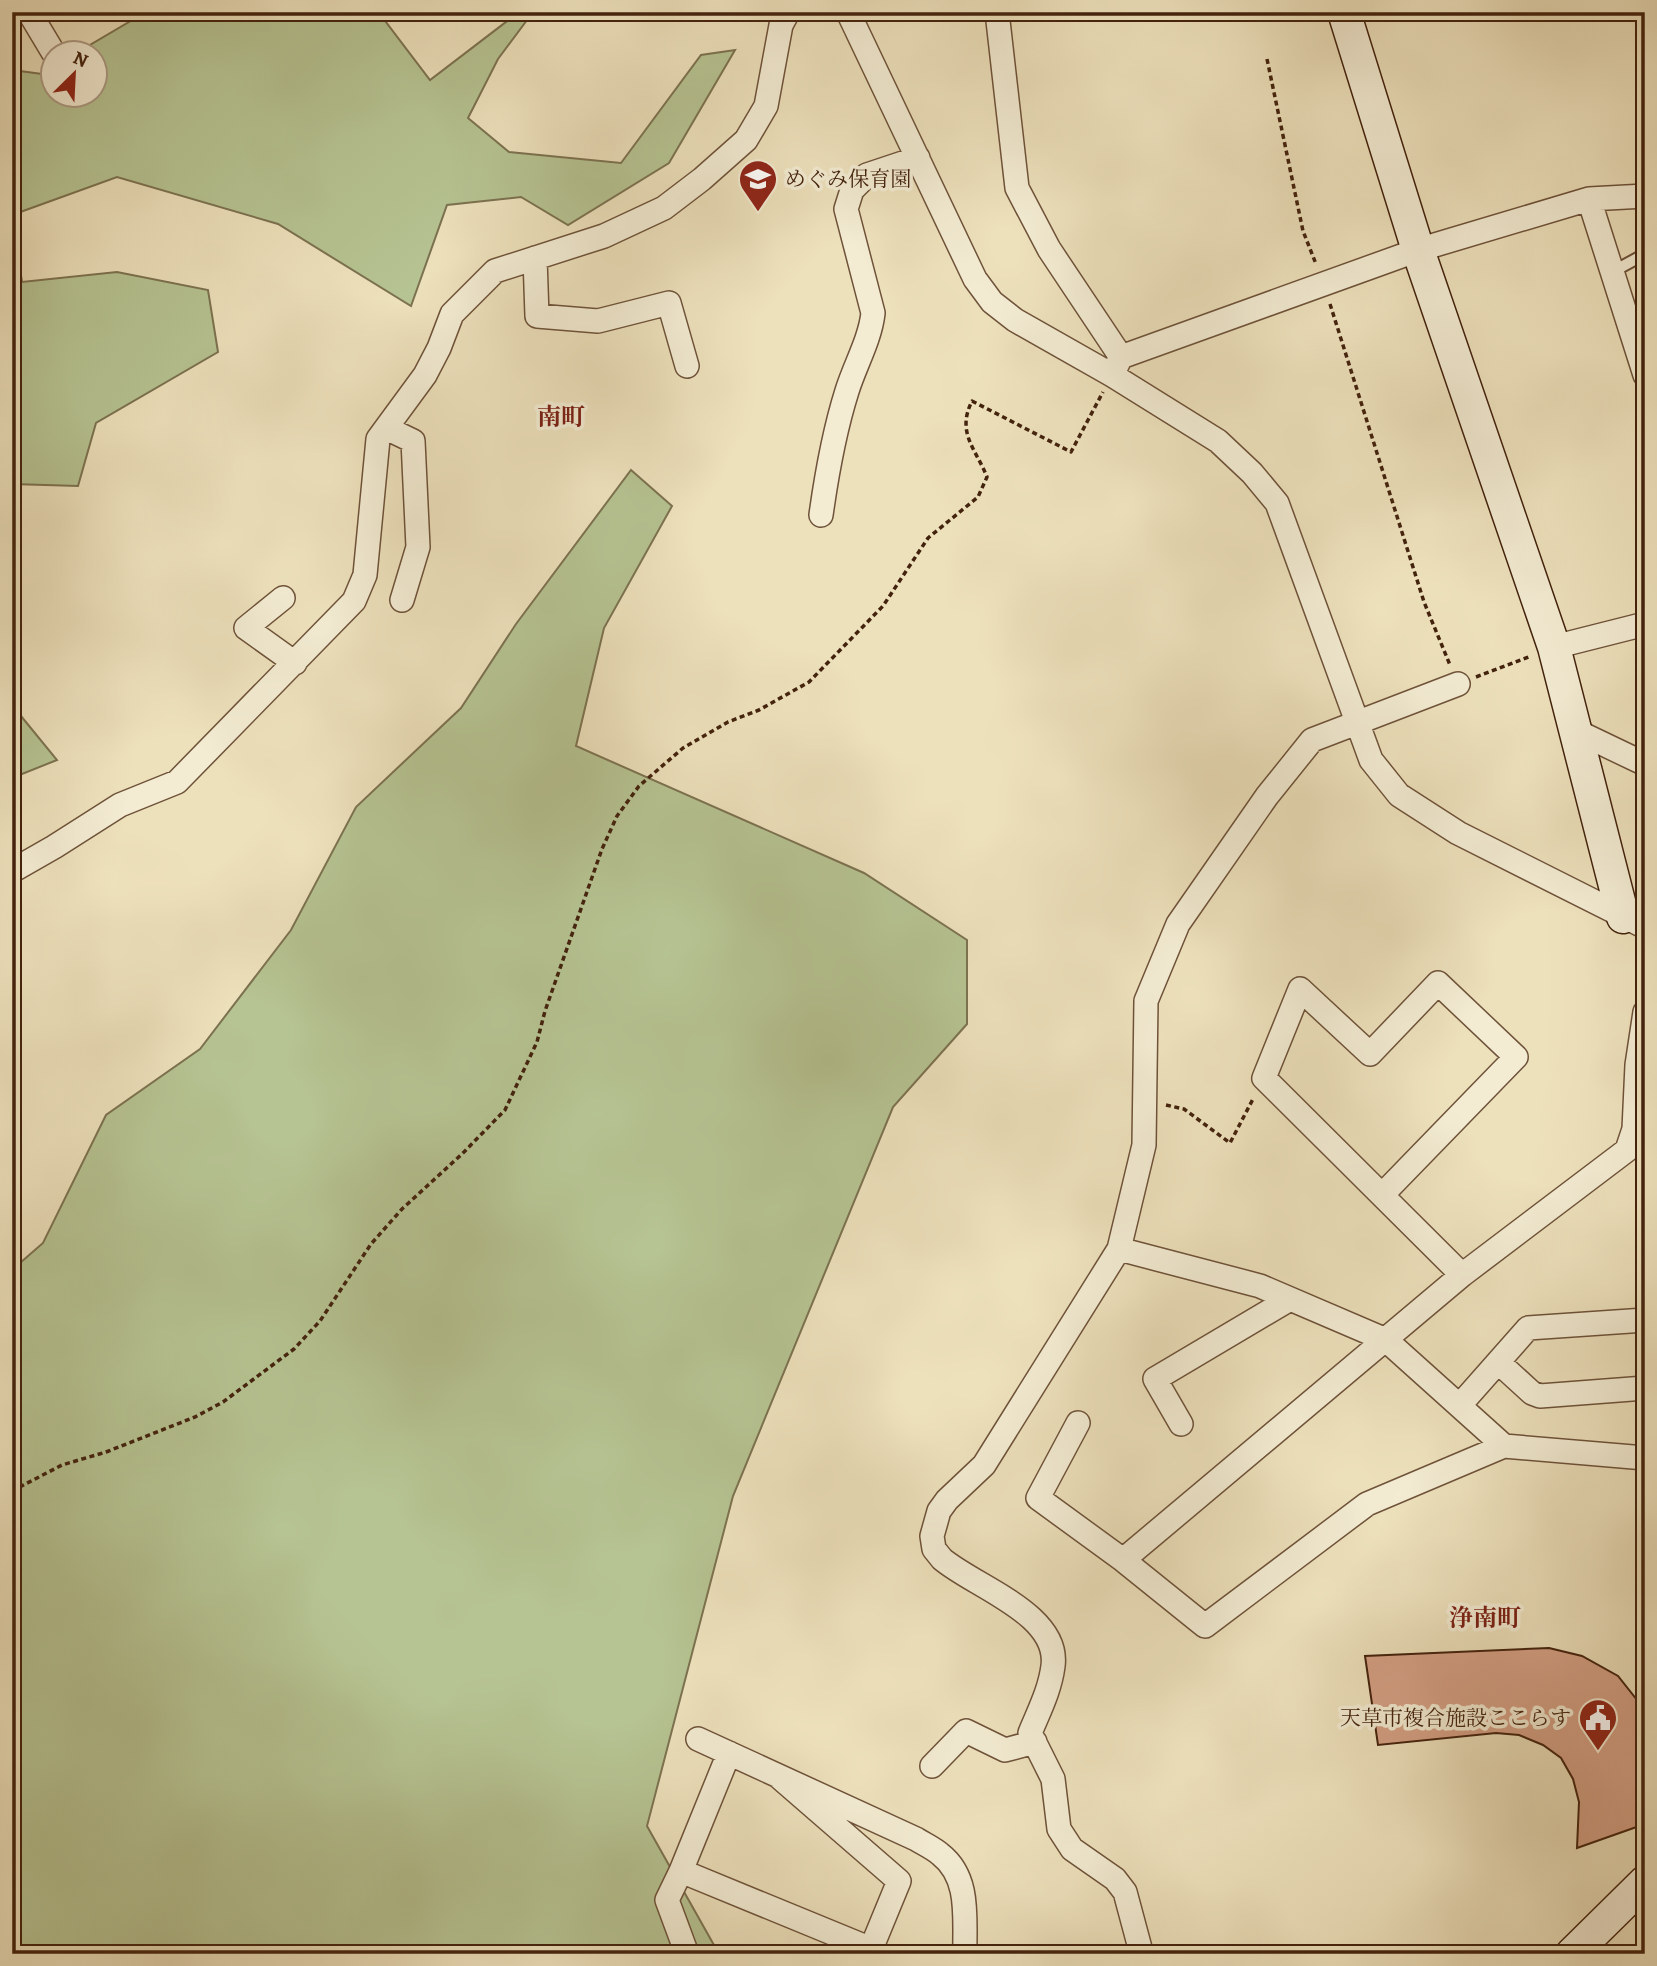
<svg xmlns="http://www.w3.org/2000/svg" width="1657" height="1966" viewBox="0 0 1657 1966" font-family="Alegreya,'Noto Serif JP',serif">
  <rect width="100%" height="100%" fill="#ede1bc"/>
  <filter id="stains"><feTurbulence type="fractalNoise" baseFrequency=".00286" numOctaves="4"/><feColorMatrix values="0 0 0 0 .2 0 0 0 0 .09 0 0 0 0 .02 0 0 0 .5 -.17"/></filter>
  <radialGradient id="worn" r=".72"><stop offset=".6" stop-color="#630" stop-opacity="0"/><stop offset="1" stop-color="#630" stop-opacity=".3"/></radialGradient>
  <path fill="#b6c392" stroke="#7c7250" stroke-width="2" d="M146 12H390L386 22 430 80 519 12H533L498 59 468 118 509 152 621 163 701 55 735 50 669 163 568 225 521 197 447 205 411 306 278 224 117 177 12 215V70L42 74 52 68V94H94V52H78Z
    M12 216 22 282 117 272 208 290 218 352 96 423 78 486 12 484Z
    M631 470 672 506 604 628 576 746 864 873 967 940V1024L893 1107 733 1496 647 1826 719 1954H12V1270L43 1243 106 1115 200 1049 291 930 356 807 461 708 516 624Z
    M12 705 57 760 12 778Z"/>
  <path fill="#d4a085" stroke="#43220d" stroke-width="2" d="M1645 303V327L1640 304Z
    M1549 1648 1582 1656 1618 1676 1637 1700 1645 1715V1824L1577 1848 1579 1802 1573 1779 1561 1758 1543 1745 1519 1735 1496 1733 1378 1745 1365 1656Z"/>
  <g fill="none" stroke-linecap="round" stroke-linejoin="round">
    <defs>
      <path id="lane" d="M1612 272 1645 254"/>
      <path id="street" d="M29 12 53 52
        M848 12 975 279 992 302 1015 320 1112 375 1218 441 1252 473 1277 503 1371 760 1399 795 1458 833 1645 927
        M997 12 1017 188 1049 249 1121 357
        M1589 199 1645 375
        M535 258 537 316 598 321 669 303 687 366
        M1112 375 1121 357 1418 250 1589 199 1645 196
        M386 428 413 441 418 547 402 600
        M821 515C827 472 834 432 847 391 855 365 870 340 873 313L846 209 852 190 867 175 918 158
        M283 598 246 628 295 663
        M1554 647 1645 624
        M1574 730 1645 764
        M12 871 54 847 120 805 177 782 354 601 365 575 378 439 425 375 439 348 452 314 495 271 604 236 664 208 702 179 746 140 766 106 781 25 788 12
        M1382 1195 1516 1057 1438 983 1370 1054 1300 989 1264 1078 1462 1275
        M1119 1249 1260 1286 1386 1340 1504 1446 1645 1458
        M1498 1362 1532 1393 1540 1396 1645 1388
        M1460 1405 1528 1328 1645 1320
        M1078 1423 1038 1498 1123 1560 1462 1275 1627 1150 1634 1129 1637 1065 1645 1012
        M1181 1424 1155 1379 1290 1299
        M1123 1560 1205 1626 1367 1504 1504 1446
        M698 1739 916 1839C924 1844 933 1848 940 1854 971 1878 964 1919 965 1954
        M729 1753 681 1871 871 1949 899 1881 778 1776
        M932 1766 966 1731 1005 1750 1035 1742
        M681 1871 667 1900 687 1954
        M1139 1954 1140 1948 1125 1892 1115 1879 1072 1849 1059 1829 1053 1779 1030 1733C1039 1711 1050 1690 1053 1666 1060 1614 975 1587 942 1559L934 1549 932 1536 939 1511 947 1500 984 1465 1119 1249 1144 1145 1146 1001 1178 924 1267 796 1312 740 1458 684"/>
      <path id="secondary" d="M1344 12 1418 250 1554 647 1623 917
        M1572 1954 1645 1882"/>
    </defs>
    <use href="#lane" stroke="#6e5239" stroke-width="14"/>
    <use href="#street" stroke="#6e5239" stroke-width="26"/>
    <use href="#secondary" stroke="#43220d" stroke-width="35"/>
    <path stroke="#43220d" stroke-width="3.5" stroke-dasharray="5 3.5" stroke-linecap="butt" d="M1267 59 1303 231 1316 264
      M1330 304 1424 602 1450 665
      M1476 677 1531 656
      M1166 1105 1184 1109 1230 1143 1253 1099
      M12 1491 62 1465 106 1452 195 1417 223 1402 294 1349 320 1321 371 1244 402 1209 462 1154 505 1110 537 1042 545 1011 602 849 617 816 639 786 683 748 728 722 759 710 809 682 883 606 928 538 978 497 987 477C976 449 956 433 972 401L1071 452 1103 392"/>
    <use href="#lane" stroke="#f3ecd3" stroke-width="10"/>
    <use href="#street" stroke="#f3ecd3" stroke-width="23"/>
    <use href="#secondary" stroke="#f3ecd3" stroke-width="32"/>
  </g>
  <defs>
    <symbol id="school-pin" viewBox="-11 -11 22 30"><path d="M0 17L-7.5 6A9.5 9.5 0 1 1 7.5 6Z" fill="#8f2418" stroke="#f3ecd3"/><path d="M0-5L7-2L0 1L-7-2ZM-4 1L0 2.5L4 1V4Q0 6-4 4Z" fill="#fff"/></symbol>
    <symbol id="civic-pin" viewBox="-11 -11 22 30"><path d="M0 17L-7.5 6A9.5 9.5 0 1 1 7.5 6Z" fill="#8f2418" stroke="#f3ecd3"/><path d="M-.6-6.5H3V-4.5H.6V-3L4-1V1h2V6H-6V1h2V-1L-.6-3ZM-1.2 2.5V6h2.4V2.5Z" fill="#fff"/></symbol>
  </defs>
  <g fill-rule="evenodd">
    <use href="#school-pin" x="736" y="157" width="44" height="60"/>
    <use href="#civic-pin" x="1576" y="1696" width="44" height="60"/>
  </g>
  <g text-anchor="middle" stroke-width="7" stroke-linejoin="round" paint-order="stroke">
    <g font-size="21" fill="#43220d" stroke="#f3ecd3" text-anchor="start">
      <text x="785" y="186">めぐみ保育園</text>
      <text x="1571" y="1725" text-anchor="end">天草市複合施設ここらす</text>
    </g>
    <g font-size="24" font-weight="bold" fill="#7a1f14" stroke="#f3ecd3">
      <text x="561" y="425">南町</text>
      <text x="1485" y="1626">浄南町</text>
    </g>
  </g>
  <rect width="1657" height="1966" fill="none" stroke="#ede1bc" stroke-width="42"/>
  <rect x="14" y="14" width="1629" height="1938" fill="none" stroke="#43220d" stroke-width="3.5"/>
  <rect x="21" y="21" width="1615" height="1924" fill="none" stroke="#43220d" stroke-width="2"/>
  <g transform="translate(74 74) rotate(24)"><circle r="33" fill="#f3ecd3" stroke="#ad9b84" stroke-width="2"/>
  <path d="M0-5L12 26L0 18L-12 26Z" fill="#8f2418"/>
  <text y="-10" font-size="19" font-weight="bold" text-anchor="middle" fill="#43220d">N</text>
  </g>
  <rect width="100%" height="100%" filter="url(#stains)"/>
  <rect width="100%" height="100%" fill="url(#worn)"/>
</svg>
